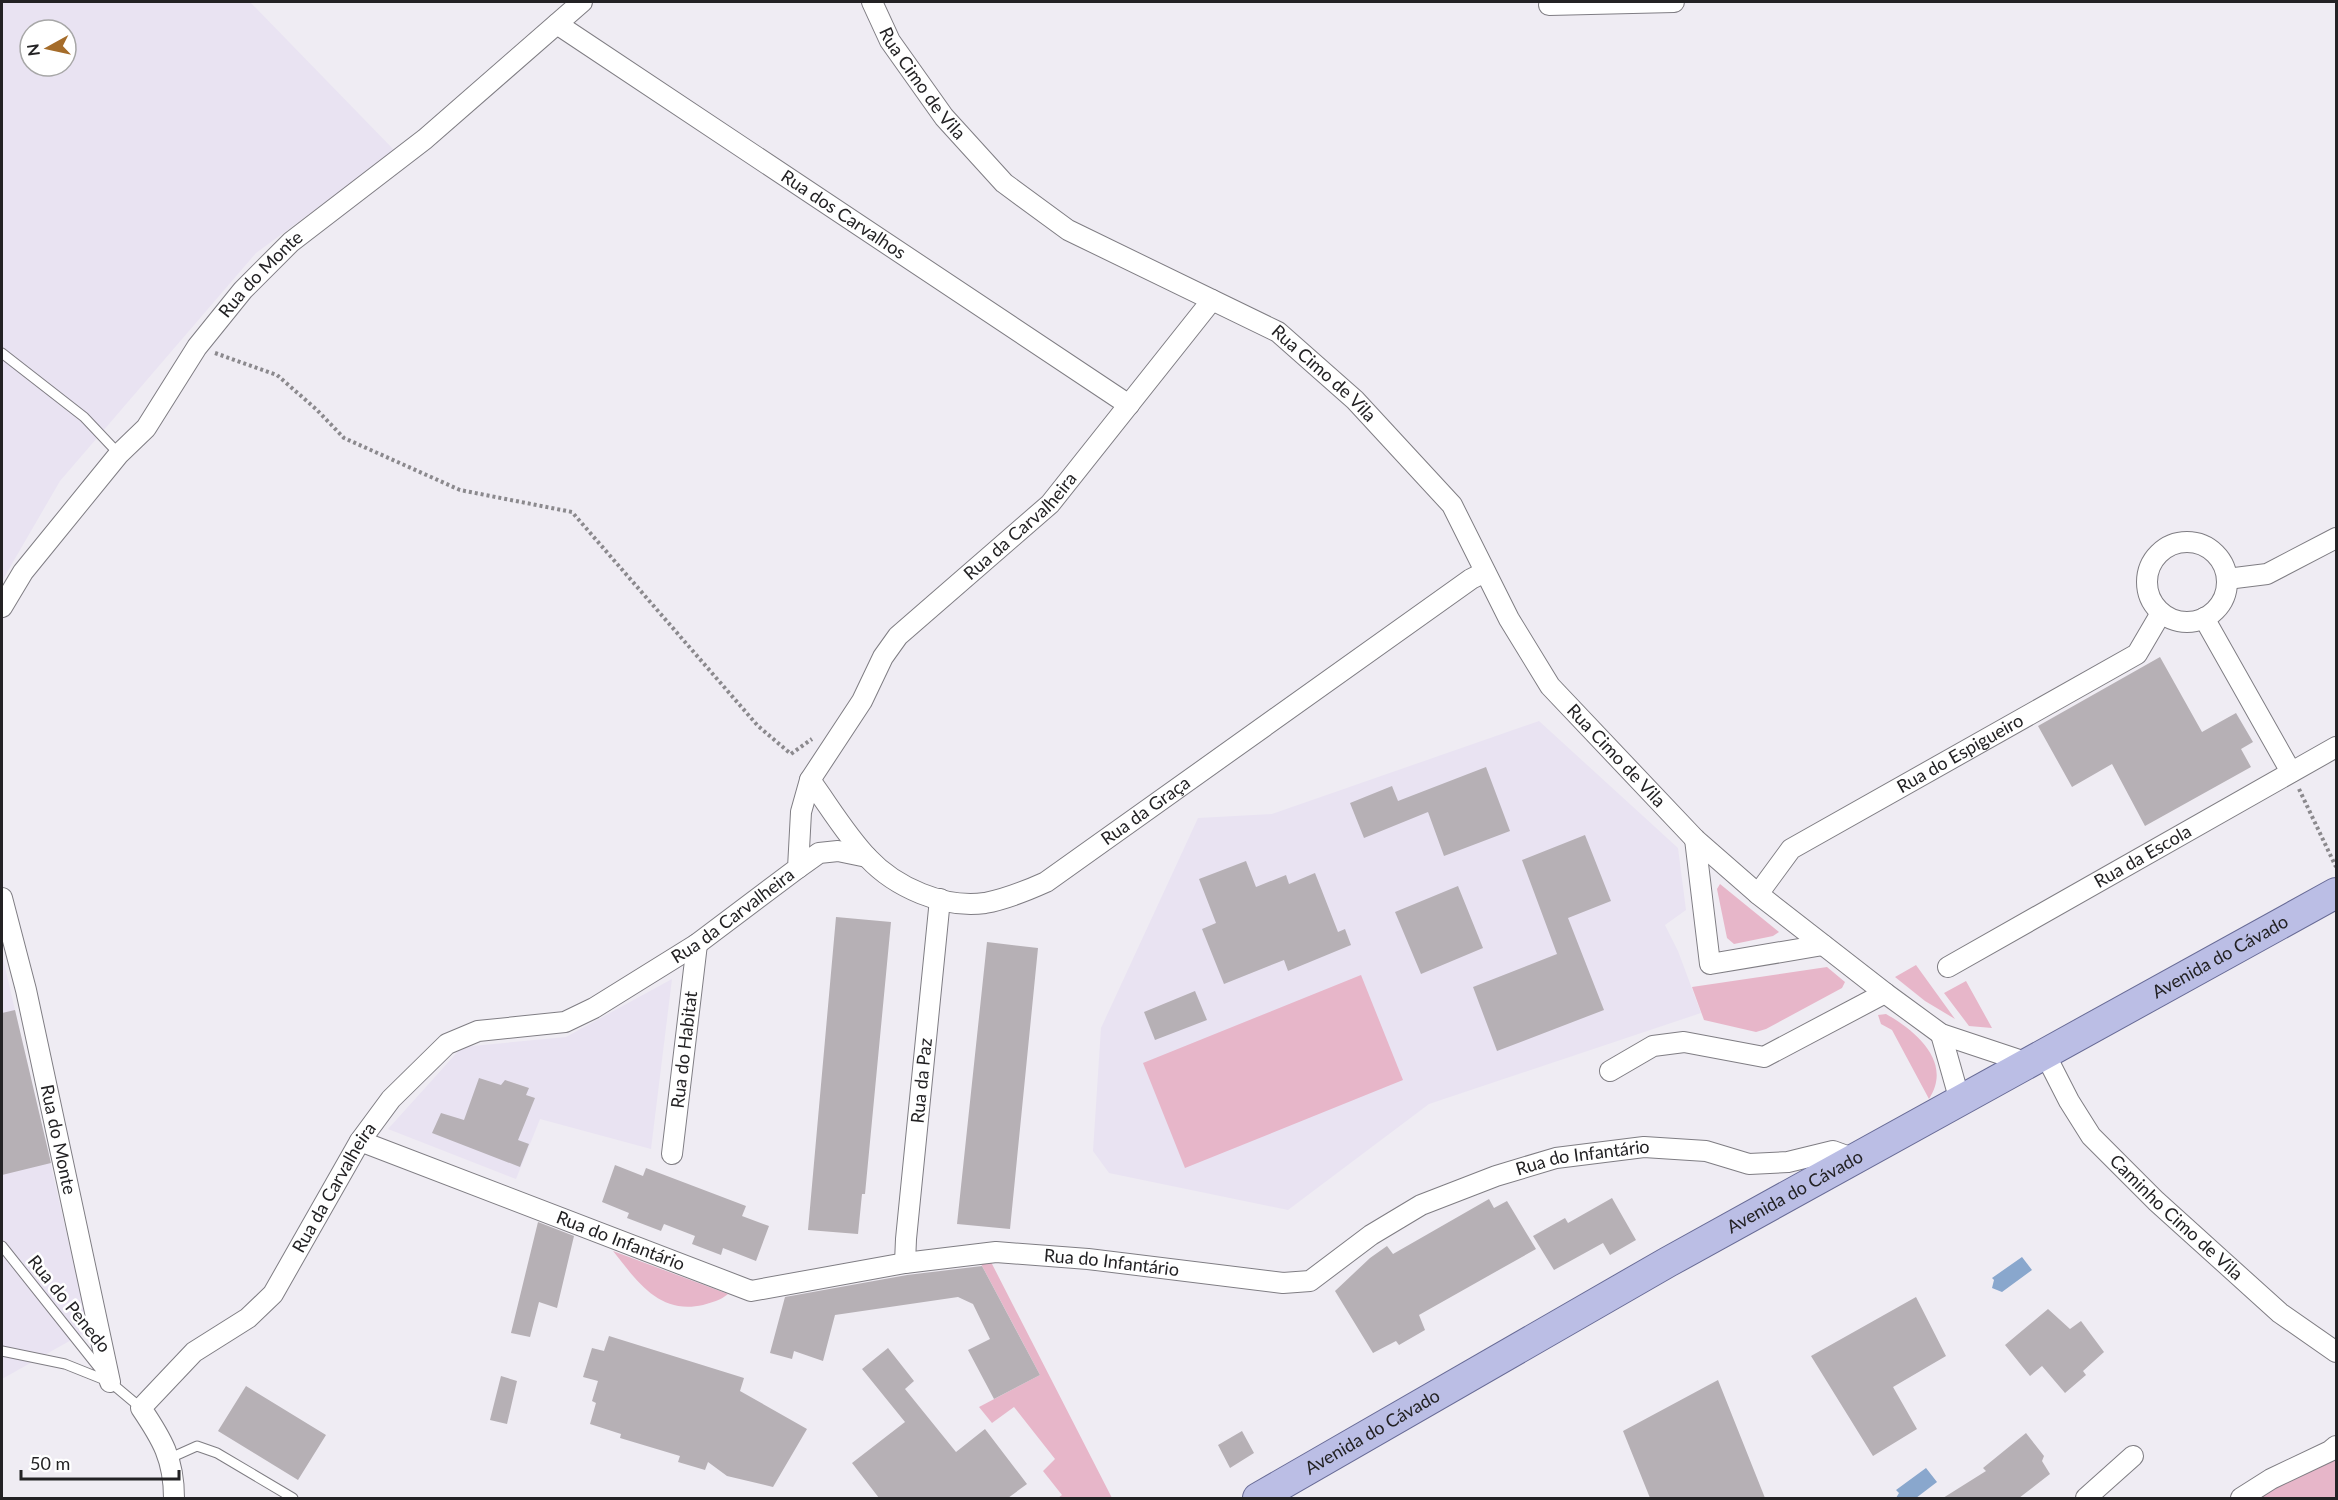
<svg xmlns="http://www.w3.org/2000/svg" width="2338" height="1500" viewBox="0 0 2338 1500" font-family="Lato,sans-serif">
  <rect width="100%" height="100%" fill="#efecf3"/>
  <path fill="#e9e3f2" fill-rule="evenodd" d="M2 2H250L395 151 256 253 60 481 2 581ZM30 30H66V66H30Z
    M1539 721 1678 848 1686 910 1665 925 1678 951 1701 1013 1429 1104 1288 1210 1109 1173 1093 1151 1101 1028 1198 818 1272 814Z
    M2 954 89 1330 2 1379Z
    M672 979 651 1149 540 1119 516 1179 388 1129 462 1047 566 1037Z"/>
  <path fill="#e7b6c9" d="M1720 884 1779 932 1773 936 1734 944 1727 938 1717 889Z
    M1916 965 1955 1019 1925 1001 1895 977Z
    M1827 967 1845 982 1842 988 1766 1029 1756 1032 1704 1020 1692 987Z
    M1361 975 1403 1080 1185 1168 1143 1063Z
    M1966 981 1992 1028 1969 1026 1944 993Z
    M1886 1014C1916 1031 1953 1062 1929 1099L1892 1030 1881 1024 1878 1015Z
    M613 1251 728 1294C720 1301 712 1302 703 1305 659 1315 637 1281 613 1251Z
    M991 1262 1112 1498H1058L1062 1495 1043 1471 1055 1459 1014 1407 992 1423 979 1407 1040 1375 981 1264Z
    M2336 1449V1498H2249Z"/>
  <path fill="#89a7cd" d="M2022 1257 2032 1270 2002 1292 1992 1288 1994 1280 1992 1278Z
    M1926 1468 1937 1482 1916 1498H1896L1899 1493 1896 1490Z"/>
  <path fill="#b6b0b5" d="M2160 657 2202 732 2236 713 2253 742 2241 749 2251 767 2145 826 2112 764 2072 787 2038 726Z
    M1486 767 1510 831 1444 856 1428 812 1364 838 1350 803 1392 786 1398 801Z
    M1585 835 1611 901 1568 918 1604 1010 1497 1051 1473 987 1557 954 1522 860Z
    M1246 861 1256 887 1286 875 1289 884 1315 873 1338 932 1345 929 1351 945 1288 971 1284 960 1224 984 1202 929 1216 923 1199 879Z
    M1458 886 1483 948 1421 974 1395 912Z
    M836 917 891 922 865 1194H862L858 1234 808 1230Z
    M987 942 1038 948 1010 1229 957 1224Z
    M1195 991 1207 1020 1155 1040 1144 1012Z
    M15 1010 51 1163 2 1175V1013Z
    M479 1078 501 1085 505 1080 529 1088 526 1095 535 1098 518 1140 529 1144 520 1167 432 1133 441 1113 464 1120Z
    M615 1165 643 1176 646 1168 746 1206 742 1216 769 1226 756 1261 723 1248 721 1255 692 1244 695 1236 664 1224 661 1231 627 1218 629 1213 602 1202Z
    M1612 1198 1636 1240 1610 1255 1603 1243 1554 1270 1533 1236 1565 1218 1568 1223Z
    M1489 1199 1494 1208 1507 1201 1536 1249 1419 1315 1425 1330 1399 1345 1396 1341 1373 1353 1335 1291 1370 1258 1387 1246 1393 1254Z
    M538 1222 574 1236 557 1308 539 1302 530 1337 511 1333Z
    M982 1266 1040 1375 994 1399 968 1350 990 1339 973 1304 958 1297 835 1315 823 1361 794 1351 792 1359 770 1353 785 1297 907 1275Z
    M1916 1297 1946 1356 1893 1387 1917 1429 1873 1456 1811 1356Z
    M2048 1309 2070 1329 2081 1321 2104 1352 2083 1371 2086 1375 2065 1393 2042 1366 2030 1376 2005 1345Z
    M609 1336 744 1378 740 1391 807 1429 773 1487 727 1476 708 1462 705 1470 678 1462 680 1456 620 1438 621 1434 590 1424 596 1403 592 1401 598 1381 583 1377 592 1348 604 1351Z
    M888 1348 914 1381 905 1389 956 1452 985 1429 1027 1484 1008 1498H879L852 1463 905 1422 862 1369Z
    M501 1376 517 1381 507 1424 490 1420Z
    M1718 1380 1765 1498H1650L1623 1431Z
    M246 1386 326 1435 298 1480 218 1431Z
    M1242 1431 1254 1453 1230 1468 1218 1445Z
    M2026 1433 2044 1456 2042 1461 2050 1474 2019 1498H1943L1986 1471 1983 1468Z"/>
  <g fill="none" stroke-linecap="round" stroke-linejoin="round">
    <defs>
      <path id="lane" d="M2 353 84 417 119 454
        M2 1246 103 1373
        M2 1351 65 1364 110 1382 141 1408
        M168 1459 197 1446 217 1453 293 1498"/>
      <g id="street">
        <path id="s1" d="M872 2 890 41 944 117 1004 183 1068 230 1278 332 1355 400 1452 505 1509 619 1550 686 1695 839 1758 894 1885 993 1941 1034 2028 1063"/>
        <path d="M1549 5 1674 2"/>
        <path id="s2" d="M557 24 1129 405"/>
        <circle cx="2187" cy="582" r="40"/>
        <path d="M2227 579 2267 574 2336 538"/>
        <path id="s3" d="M2 607 23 572 119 454 146 428 197 347 243 290 291 242 425 139 582 2"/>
        <path d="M2204 618 2291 772"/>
        <path id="s4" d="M810 780C829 806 846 835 868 858 895 887 944 909 985 903 1007 899 1026 891 1046 882L1471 579 1485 572"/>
        <path d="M1695 839 1710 964 1823 945"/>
        <path d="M798 868 819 853 838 851 867 857"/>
        <path id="s5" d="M1758 894 1791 849 2137 654 2161 613"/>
        <path id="s6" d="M2 898 26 990 110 1382"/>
        <path id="s7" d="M1948 967 2336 747"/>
        <path d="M1941 1034 1960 1101"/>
        <path id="s8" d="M2045 1054 2069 1101 2091 1136 2156 1201 2280 1313 2336 1352"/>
        <path d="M1610 1071 1653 1046 1684 1042 1764 1057 1885 993"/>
        <path id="s9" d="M360 1141 751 1291 905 1263 996 1252 1088 1259 1283 1283 1310 1281 1371 1235 1421 1205 1496 1176 1556 1158 1644 1147 1706 1151 1749 1164 1788 1162 1833 1151 1855 1159"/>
        <path id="s10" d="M672 1154 697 944"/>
        <path id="s11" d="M905 1263 906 1239 940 899"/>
        <path id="s12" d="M174 1498C174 1459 162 1439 141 1408L194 1352 248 1318 273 1294 360 1141 391 1099 447 1044 478 1031 565 1022 594 1008 697 944 798 868 801 812 810 780 862 701 883 657 898 636 1050 504 1212 300"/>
        <path d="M2086 1498 2133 1456"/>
        <path d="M2241 1498 2271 1479 2330 1451 2336 1446"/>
      </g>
      <g id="primary">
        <path id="s13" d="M1258 1498 1668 1262 2336 893"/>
      </g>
    </defs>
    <use href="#lane" stroke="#7f7d83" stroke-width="11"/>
    <use href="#street" stroke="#7f7d83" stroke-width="22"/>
    <use href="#primary" stroke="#686b96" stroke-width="32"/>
    <path stroke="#8b898d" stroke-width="4" stroke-dasharray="3 3" stroke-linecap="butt" d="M215 353 277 375 316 409 344 438 460 490 572 512 758 726 791 754 812 739
      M2299 789 2336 867"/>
    <use href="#lane" stroke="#fff" stroke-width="9"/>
    <use href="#street" stroke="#fff" stroke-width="20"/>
    <use href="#primary" stroke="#bbbee5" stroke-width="30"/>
  </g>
  <g text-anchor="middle" stroke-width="5" stroke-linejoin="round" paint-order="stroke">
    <g font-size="18" fill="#232224" stroke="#fff">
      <text dy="6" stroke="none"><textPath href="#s1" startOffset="96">Rua Cimo de Vila</textPath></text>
      <text dy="6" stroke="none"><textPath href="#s2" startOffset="344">Rua dos Carvalhos</textPath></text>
      <text dy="6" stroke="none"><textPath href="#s3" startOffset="423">Rua do Monte</textPath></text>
      <text dy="6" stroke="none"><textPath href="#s1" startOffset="600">Rua Cimo de Vila</textPath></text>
      <text dy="6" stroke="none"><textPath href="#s12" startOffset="1404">Rua da Carvalheira</textPath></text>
      <text dy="6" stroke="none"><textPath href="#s5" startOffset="250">Rua do Espigueiro</textPath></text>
      <text dy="6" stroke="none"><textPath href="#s1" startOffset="1086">Rua Cimo de Vila</textPath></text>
      <text dy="6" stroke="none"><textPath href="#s4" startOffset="414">Rua da Graça</textPath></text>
      <text dy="6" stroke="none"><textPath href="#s7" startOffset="224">Rua da Escola</textPath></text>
      <text dy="6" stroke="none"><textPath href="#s12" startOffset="900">Rua da Carvalheira</textPath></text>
      <text dy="6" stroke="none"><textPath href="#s13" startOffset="1104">Avenida do Cávado</textPath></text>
      <text dy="6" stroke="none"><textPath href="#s10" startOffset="105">Rua do Habitat</textPath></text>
      <text dy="6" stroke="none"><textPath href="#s11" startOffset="183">Rua da Paz</textPath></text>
      <text dy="6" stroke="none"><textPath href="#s6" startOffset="248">Rua do Monte</textPath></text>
      <text dy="6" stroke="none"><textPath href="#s9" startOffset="1287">Rua do Infantário</textPath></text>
      <text dy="6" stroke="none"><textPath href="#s12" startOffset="396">Rua da Carvalheira</textPath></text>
      <text dy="6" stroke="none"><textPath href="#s13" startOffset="618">Avenida do Cávado</textPath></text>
      <text dy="6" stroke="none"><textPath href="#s8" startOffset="212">Caminho Cimo de Vila</textPath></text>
      <text dy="6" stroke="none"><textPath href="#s9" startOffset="279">Rua do Infantário</textPath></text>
      <text dy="6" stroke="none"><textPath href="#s9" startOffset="783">Rua do Infantário</textPath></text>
      <text transform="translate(69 1304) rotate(51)" y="6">Rua do Penedo</text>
      <text dy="6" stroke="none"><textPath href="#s13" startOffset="132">Avenida do Cávado</textPath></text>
    </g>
  </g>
  <rect width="2338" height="1500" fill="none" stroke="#232224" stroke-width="6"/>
  <g transform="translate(48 48) rotate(262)"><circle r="28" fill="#ffffff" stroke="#a7a7a7" stroke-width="1.5"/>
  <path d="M0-4.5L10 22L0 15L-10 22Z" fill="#a56c2a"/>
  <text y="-9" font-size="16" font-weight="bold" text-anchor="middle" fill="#232224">N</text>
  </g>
  <path d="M21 1470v9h158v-9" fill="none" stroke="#232224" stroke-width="3"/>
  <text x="30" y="1470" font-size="18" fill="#232224" stroke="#ffffff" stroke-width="4.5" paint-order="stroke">50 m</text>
</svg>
